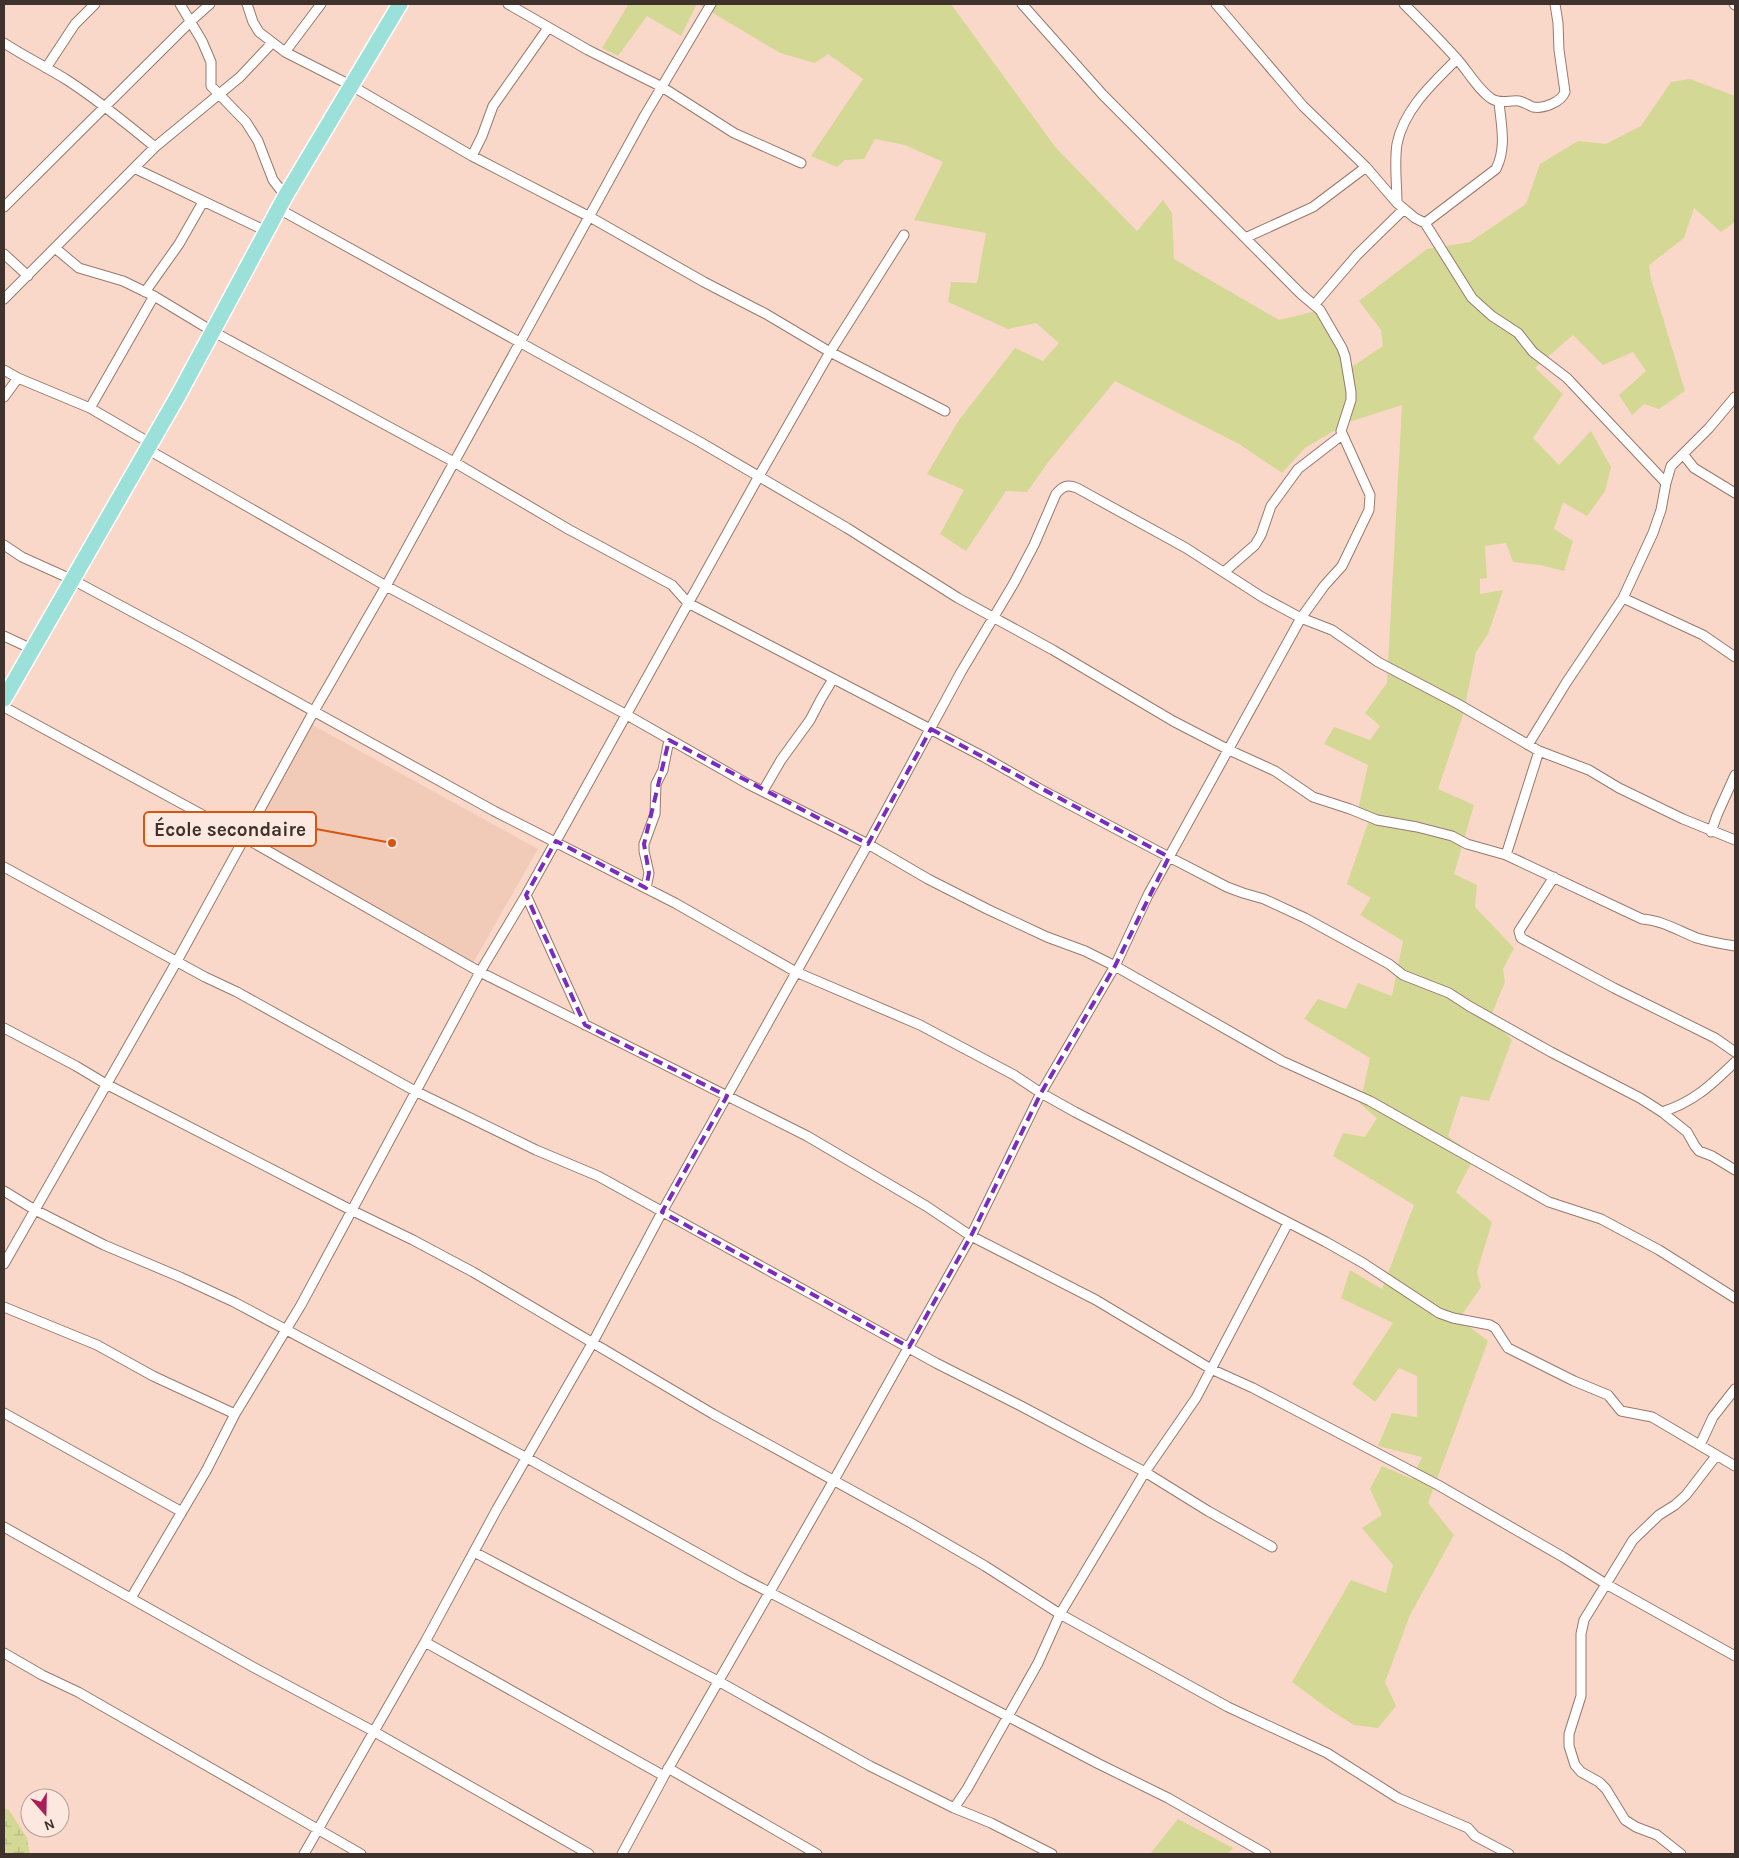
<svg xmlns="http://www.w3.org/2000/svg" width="1739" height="1858" viewBox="0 0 1739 1858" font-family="Karla,sans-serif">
  <defs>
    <pattern id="wetland-marsh" width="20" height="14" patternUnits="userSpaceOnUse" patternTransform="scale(1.25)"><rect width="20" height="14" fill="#d3d894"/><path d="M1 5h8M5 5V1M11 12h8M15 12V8" fill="none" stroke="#b6ba80"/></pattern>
  </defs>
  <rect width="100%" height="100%" fill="#fad8c9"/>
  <path fill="#f2cab8" d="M309 723 538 849 473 963 246 838Z"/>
  <path fill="#d3d894" d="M625 4H697L681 36 647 16 618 56 602 48 628 5Z
    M698 4H951L1056 148 1137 231 1163 200 1172 213 1174 259 1279 320 1316 311 1353 366 1383 346 1381 330 1359 301 1427 249 1470 242 1526 204 1540 164 1578 141 1606 144 1641 126 1671 82 1690 79 1735 96V222L1721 232 1694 208 1684 238 1649 265 1651 279 1685 391 1659 409 1644 404 1632 415 1619 395 1646 371 1633 352 1603 365 1573 335 1535 368 1563 394 1533 438 1559 465 1591 431 1611 467 1605 491 1587 516 1563 502 1554 529 1573 541 1564 571 1540 565 1513 562 1506 543 1485 546 1487 578 1480 579V594L1503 590 1488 634 1476 652 1463 715 1438 789 1474 805 1454 874 1477 885 1475 907 1514 948 1503 969 1505 982 1490 1018 1512 1040 1489 1101 1461 1096 1448 1136 1475 1156 1456 1192 1492 1222 1477 1272 1481 1287 1459 1319 1488 1341 1428 1503 1454 1535 1410 1615 1385 1682 1396 1706 1378 1728 1354 1725 1327 1708 1292 1682 1351 1580 1386 1593 1393 1565 1362 1528 1382 1515 1370 1489 1382 1466 1412 1479 1422 1457 1378 1446 1392 1413 1417 1417V1376L1399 1368 1375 1402 1352 1384 1393 1323 1341 1298 1350 1270 1382 1289 1414 1205 1333 1156 1343 1133 1365 1137 1377 1118 1360 1104 1370 1058 1304 1019 1318 999 1346 1009 1358 983 1392 996 1403 941 1360 915 1371 898 1347 884 1369 820 1358 810 1368 765 1324 744 1334 727 1370 740 1380 726 1365 713 1387 683 1402 405 1349 422 1305 448 1282 473 1239 444 1115 381 1049 461 1027 492 1006 491 966 551 940 534 964 490 927 474 959 420 1015 348 1043 361 1059 343 1036 323 1008 329 948 302 951 282 977 283 986 233 914 220 943 162 905 145 875 139 864 159 845 160 837 167 811 156 863 79 828 54 815 63 780 53Z
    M1178 1819 1233 1848 1228 1854H1150Z"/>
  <path fill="url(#wetland-marsh)" d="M4 1809 9 1810 27 1838 30 1854H4Z"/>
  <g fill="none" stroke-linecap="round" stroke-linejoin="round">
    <defs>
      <path id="street" d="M180 4 202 41 211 62V86L246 122 258 141 273 180 280 189 286 195
        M247 4 253 22 259 32 285 52 352 86 472 156 590 217 704 282 766 314 830 352 945 411
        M508 4 588 50 662 87 734 133 801 163
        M1216 4 1303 106 1366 167 1397 203 1415 218 1425 223 1472 298 1492 316 1518 333 1533 352 1567 378 1666 483
        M1404 4C1422 22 1440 40 1457 59 1468 71 1478 90 1492 99 1500 104 1510 100 1519 101 1524 102 1528 105 1533 107 1544 109 1561 102 1565 92L1559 50 1558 23 1555 4
        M1734 4 1735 5
        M4 43C24 56 46 67 67 80 98 100 126 123 155 147
        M285 52 321 4
        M46 68 75 24 95 4
        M472 156 482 136 493 106 548 28
        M134 168 266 231
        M1397 203C1397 184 1394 163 1397 144 1404 109 1433 83 1457 59
        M4 207 191 21 210 4
        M279 209 700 442 847 528 958 598 1053 650 1173 721 1229 750 1275 771 1313 797 1350 809 1377 820 1417 827 1452 836 1467 844 1506 855 1642 919C1661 920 1679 931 1697 938 1710 942 1722 944 1735 946
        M1425 223 1496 169C1507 147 1501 125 1499 102
        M1245 238 1313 207 1366 167
        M55 248 79 268 123 281 154 296 212 331 454 462 568 529 672 585 688 603 984 757 1040 789 1169 857 1227 887 1243 893 1264 899 1305 918 1389 964 1403 975 1449 993 1469 1006 1551 1052 1640 1098 1662 1112 1687 1132 1695 1146 1699 1151 1712 1156 1735 1170
        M4 254 28 276
        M145 292 179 244 203 202
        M4 299 155 147 240 77 272 43
        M1315 304 1357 255 1404 209
        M4 370 18 378 90 408 150 443
        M4 397 18 378
        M90 408 154 296
        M147 449 386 586 627 715 748 784 868 844 928 879 987 909 1047 937 1085 951 1115 966 1282 1061 1370 1101 1549 1202 1601 1219 1659 1250 1735 1298
        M1683 454 1694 468 1735 493
        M4 545 22 557 73 580 194 645 494 811 675 903 796 972 920 1025 1014 1075 1041 1093 1075 1112 1326 1242 1363 1263 1439 1313 1453 1318 1490 1325 1495 1328 1508 1348 1574 1381 1608 1395 1621 1411 1652 1417 1735 1466
        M1224 572 1255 545 1261 535 1271 506 1298 469 1342 435
        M1623 598 1703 635 1735 657
        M4 636 34 650
        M4 707 245 838 480 972 807 1136 926 1206 971 1236 1096 1300 1211 1369 1253 1388 1438 1485 1563 1557 1606 1584 1735 1656
        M1528 745 1566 683 1623 598 1653 533 1661 510 1666 483 1671 466 1709 428 1735 397
        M763 791 781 760 810 720 821 699 833 679
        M1711 832 1717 815 1735 775
        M1506 855 1539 751
        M4 867 205 977 237 992 415 1091 536 1150 598 1176 936 1363 1021 1406 1145 1472 1208 1511 1272 1547
        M1554 877 1519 931 1521 938 1614 988 1715 1038 1735 1052
        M646 888 649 873 644 851V844L655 814 656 784 663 770 669 740
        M526 895 585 1025
        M4 1028 76 1066 106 1084 351 1210 413 1240 473 1272 713 1414 911 1523 985 1566 1060 1614 1096 1634 1228 1707 1327 1753 1398 1798 1468 1828 1475 1836 1509 1854
        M1662 1112C1694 1102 1711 1085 1735 1062
        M4 1191 35 1210 104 1245 180 1277 234 1302 527 1458 742 1578 1099 1764 1168 1798 1266 1854
        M4 1264 177 961 314 711 386 586 645 115 711 4
        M4 1307 97 1345 153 1376 235 1414
        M4 1413 182 1512
        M1700 1445 1713 1417 1735 1389
        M4 1527 253 1667 373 1731 589 1854
        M474 1552 718 1681 870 1766 954 1808 991 1823 1052 1854
        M131 1598 206 1471 235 1414 301 1305 480 972 526 895 759 476 830 352 904 235
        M425 1642 664 1776
        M4 1653 42 1675 78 1692 361 1854
        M668 1768 817 1854
        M954 1808 967 1789 1038 1663 1060 1614 1145 1472 1196 1398 1288 1223
        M304 1854 425 1642 497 1509 593 1342 662 1212 868 844 961 672 1014 583 1034 545 1056 494C1063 486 1067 484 1077 488L1186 548 1262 597 1301 618 1332 630 1378 662 1458 704 1539 751 1589 770 1619 788 1683 819 1735 840
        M622 1854 664 1776 834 1480 971 1236 1041 1093 1115 966 1148 895 1301 618 1324 586 1342 566 1369 510 1370 495 1341 431 1351 400V392L1345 356 1342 348 1320 310 1301 294 1103 95 1022 4
        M1681 1854 1657 1835 1636 1827 1625 1820 1606 1789 1599 1782 1581 1772 1575 1765 1569 1746V1734L1581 1696V1634L1584 1620 1633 1540 1659 1515 1675 1505 1686 1495 1716 1456"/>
      <path id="primary" d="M4 699 179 394 286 195 400 4"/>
    </defs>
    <use href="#street" stroke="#98796c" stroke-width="11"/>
    <use href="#primary" stroke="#fff" stroke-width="18"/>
    <use href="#street" stroke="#fff" stroke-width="9"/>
    <use href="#primary" stroke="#9be0d9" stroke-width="15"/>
  </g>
  <path fill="none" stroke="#7b2cbf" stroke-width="4" stroke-dasharray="10 6" stroke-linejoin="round" d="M931 729 1169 857 1115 966 1041 1093 971 1236 909 1347 662 1212 727 1096 585 1025 526 895 556 841 646 888 649 873 644 844 669 740 868 844Z"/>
  <path fill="none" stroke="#d7550f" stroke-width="2" d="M392 843L316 829"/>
  <circle fill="#d7550f" stroke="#fde8df" stroke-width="2" cx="392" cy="843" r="5"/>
  <rect fill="#fde8df" stroke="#d7550f" stroke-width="2" x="144" y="812" width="172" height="34" rx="5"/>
  <g font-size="19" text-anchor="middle" font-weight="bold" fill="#3f322c">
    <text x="230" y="836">École secondaire</text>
  </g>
  <rect width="1739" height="1858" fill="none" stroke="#3f322c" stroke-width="10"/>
  <g transform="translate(45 1813) rotate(160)"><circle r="24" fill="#fde8df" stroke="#b19f97"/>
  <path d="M0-4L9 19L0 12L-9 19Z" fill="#ac1e59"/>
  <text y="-8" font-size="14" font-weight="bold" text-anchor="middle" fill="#3f322c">N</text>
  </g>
</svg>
